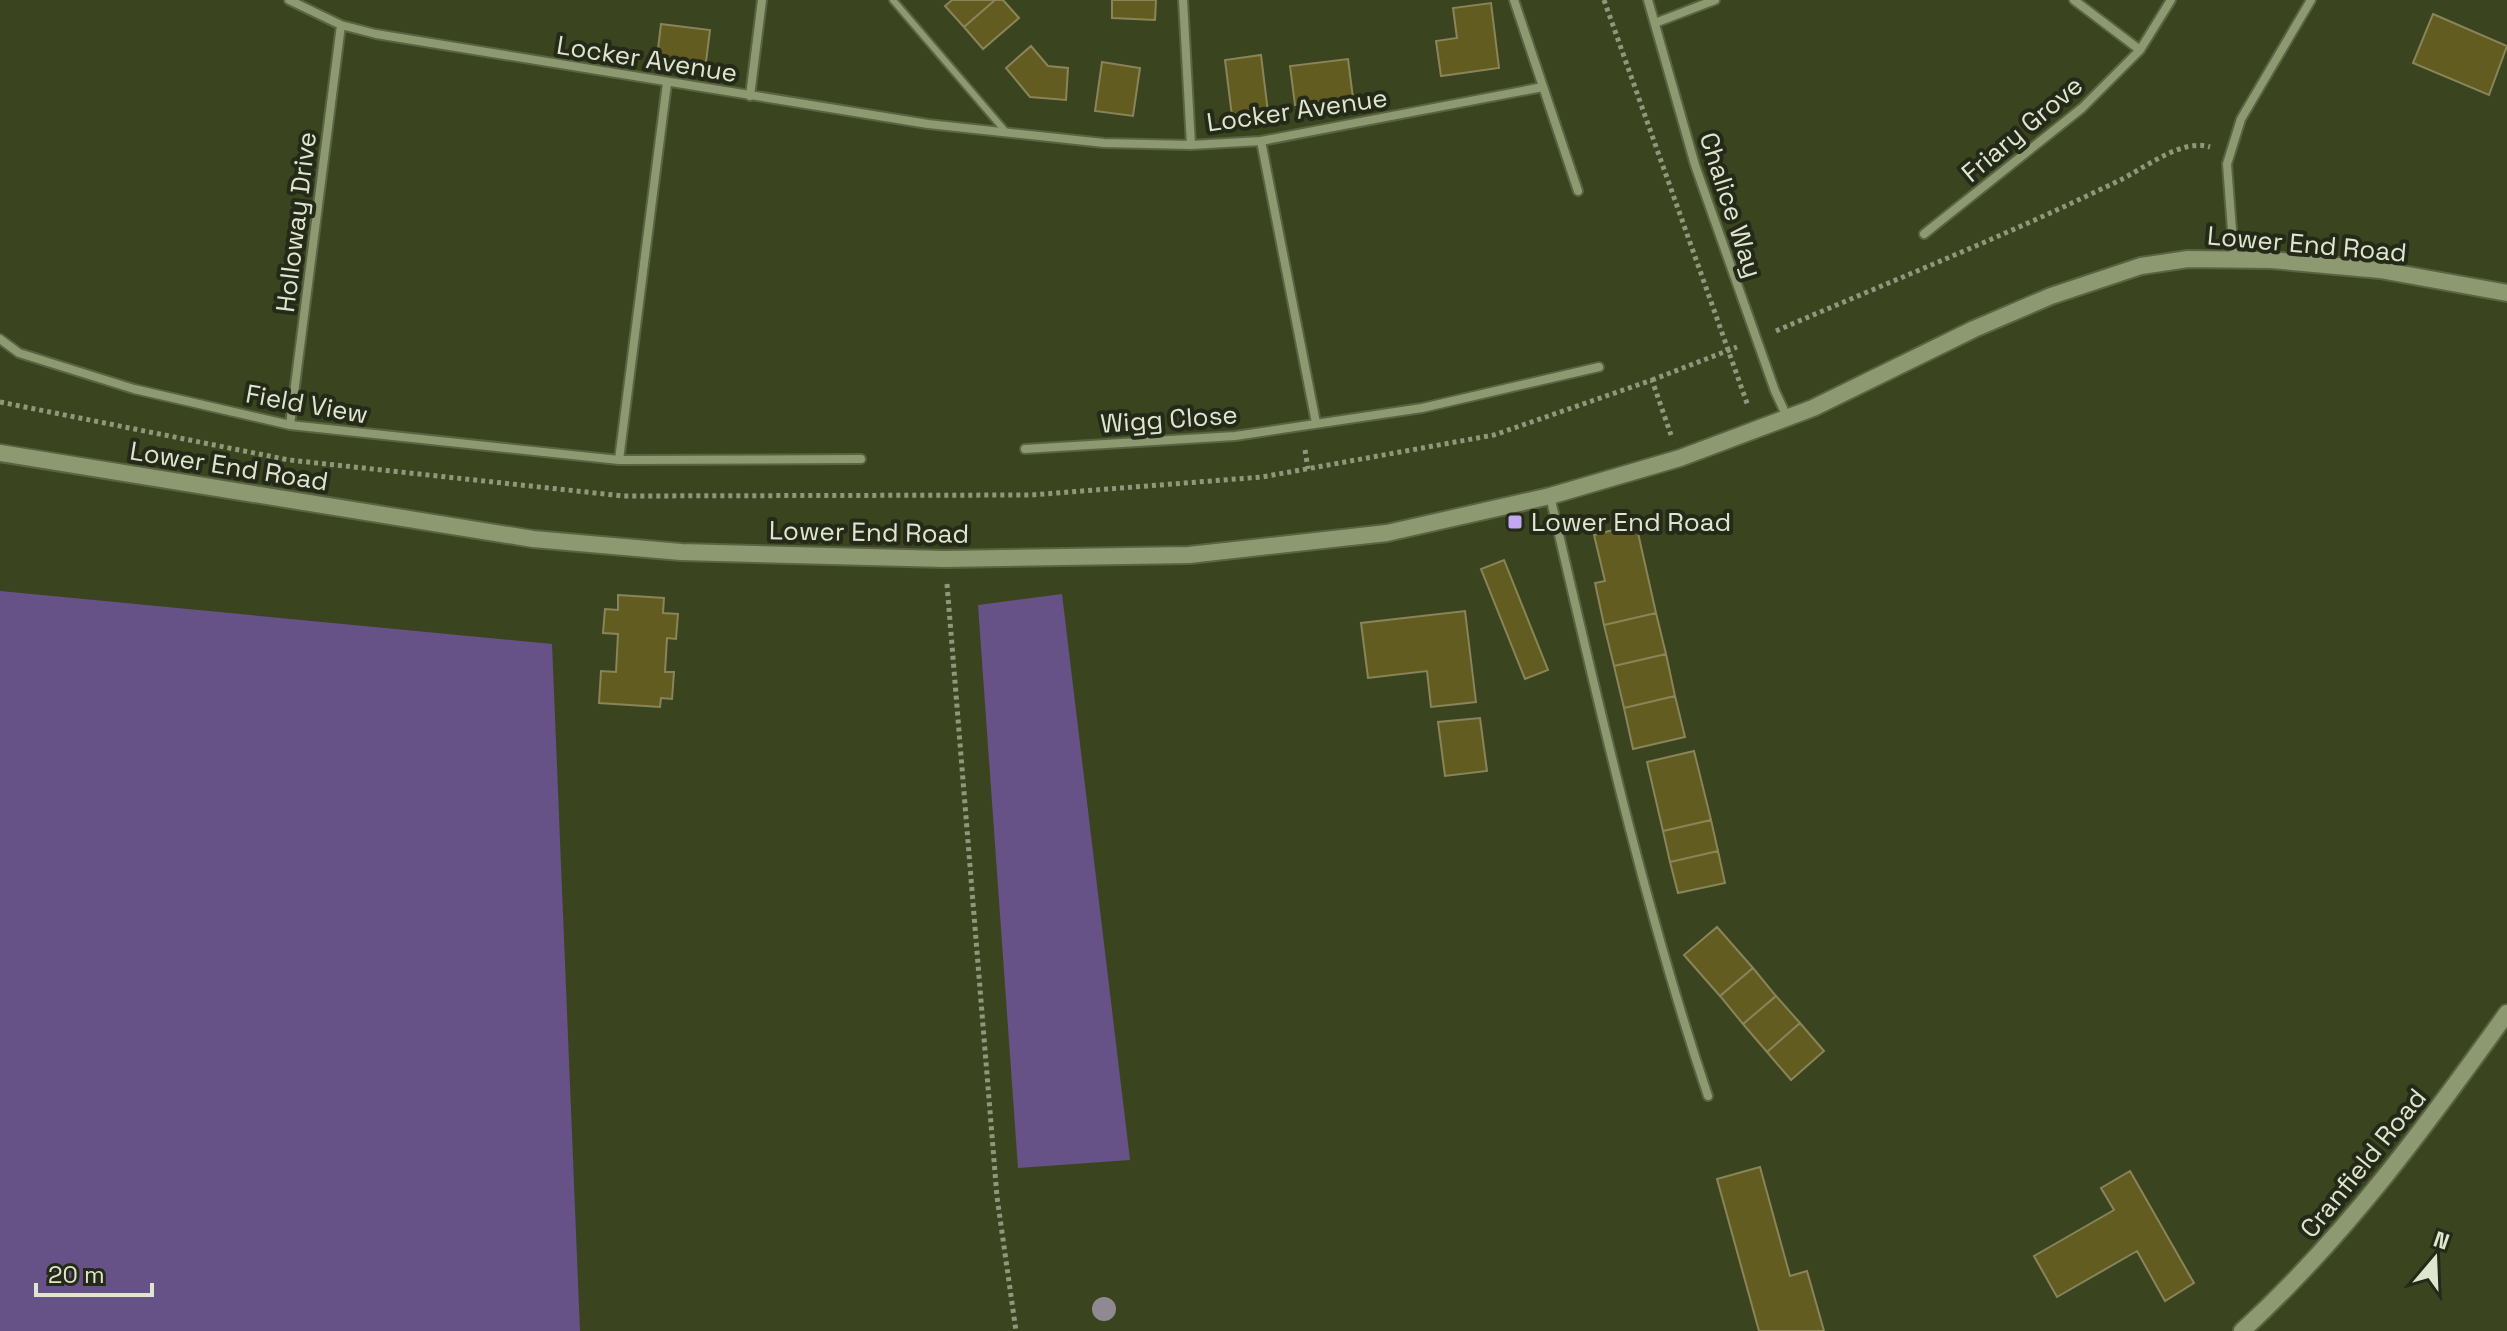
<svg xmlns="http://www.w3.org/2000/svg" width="2507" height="1331" viewBox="0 0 2507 1331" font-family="'Space Grotesk',sans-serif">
  <rect width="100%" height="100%" fill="#3a4520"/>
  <path fill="#675287" d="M0 591 552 644 580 1331H0Z
    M1062 594 1130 1160 1018 1168 978 605Z"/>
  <path fill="#635c21" stroke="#89845a" stroke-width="2" d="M952 0H995L964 27 945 6Z
    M995 0H1003L1019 18 983 49 964 27Z
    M1112 0H1156L1155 20 1112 18Z
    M1491 3 1499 68 1441 76 1436 41 1457 38 1453 8Z
    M2433 14 2507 46 2489 95 2413 63Z
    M661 24 710 30 706 62 657 57Z
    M1031 46 1048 66 1068 68 1066 100 1030 97 1006 68Z
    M1261 55 1268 112 1232 116 1225 60Z
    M1348 59 1353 98 1295 105 1290 66Z
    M1102 62 1140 68 1133 116 1095 111Z
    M1636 524 1656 613 1604 625 1595 583 1605 581 1594 535Z
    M1504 560 1548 670 1525 679 1481 569Z
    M618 595 664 598 663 613 678 614 676 639 667 638 665 672H674L672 699 661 698 660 707 599 703 601 671 616 672 618 634 603 633 605 609 618 610Z
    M1465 611 1476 702 1431 707 1427 671 1368 678 1361 623Z
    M1656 613 1666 654 1614 666 1604 625Z
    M1666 654 1675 696 1624 708 1614 666Z
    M1675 696 1685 737 1633 749 1624 708Z
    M1480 718 1487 771 1445 776 1438 722Z
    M1694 751 1711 820 1663 831 1647 762Z
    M1711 820 1718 851 1670 862 1663 831Z
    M1718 851 1725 883 1678 893 1670 862Z
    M1717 927 1753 968 1720 996 1684 955Z
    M1753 968 1776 996 1743 1024 1720 996Z
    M1776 996 1800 1023 1767 1052 1743 1024Z
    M1800 1023 1824 1051 1791 1080 1767 1052Z
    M1760 1167 1790 1276 1807 1271 1824 1331H1759L1717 1179Z
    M2130 1171 2194 1283 2165 1301 2137 1251 2057 1297 2034 1256 2114 1210 2101 1188Z"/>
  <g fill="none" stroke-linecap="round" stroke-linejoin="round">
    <defs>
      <path id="lane" d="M893 0 1006 132"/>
      <path id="street" d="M289 0 341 25 376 34 928 124 1104 143 1191 145 1261 141 1543 87
        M1183 0 1191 145
        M1514 0 1578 191
        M1648 0 1695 165 1775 391 1788 419
        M2074 0 2140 50
        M1655 23 1715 0
        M750 96 762 0
        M1261 141 1316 423
        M1924 234 2082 108 2140 50 2171 0
        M2234 257 2227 164 2241 119 2311 0
        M0 339 19 353 134 389 290 425 619 460 861 459
        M290 425 341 25
        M1025 449 1235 436 1422 408 1599 367
        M619 460 667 83
        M1550 496C1597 697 1642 900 1708 1096"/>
      <path id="secondary" d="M0 453 533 539 681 552 945 559 1189 555 1387 533 1550 496 1680 458 1813 408 1974 329 2051 296 2141 266 2188 259 2271 260 2380 270 2507 293
        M2242 1331C2345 1237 2426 1126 2507 1013"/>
    </defs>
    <use href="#lane" stroke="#5a6342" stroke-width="10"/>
    <use href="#street" stroke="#5a6342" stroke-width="12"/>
    <use href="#secondary" stroke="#5a6342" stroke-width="20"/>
    <path stroke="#8f987b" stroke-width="5" stroke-dasharray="4 4" stroke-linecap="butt" d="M1604 0 1748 406
      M1776 331C1891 281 2008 235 2120 180 2145 168 2182 138 2210 147
      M1652 380 1737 347
      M0 402 289 460 623 496 1031 495 1262 477 1494 435 1652 380 1671 435
      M1305 450 1308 469
      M947 584 997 1197 1016 1331"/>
    <use href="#lane" stroke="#8d9971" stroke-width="6"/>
    <use href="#street" stroke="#8d9971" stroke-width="8"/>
    <use href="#secondary" stroke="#8d9971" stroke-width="16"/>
  </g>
  <circle fill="#8e8992" cx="1104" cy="1309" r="12"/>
  <rect fill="#c4a7f1" stroke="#242918" stroke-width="3" x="1507" y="514" width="16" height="16" rx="4"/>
  <g text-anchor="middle" stroke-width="8" stroke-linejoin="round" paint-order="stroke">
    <g font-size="26" fill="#dee6d0" stroke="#242918">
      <text transform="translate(647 59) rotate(9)" y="9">Locker Avenue</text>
      <text transform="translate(1297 110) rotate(-8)" y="9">Locker Avenue</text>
      <text transform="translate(2022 129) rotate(-40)" y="9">Friary Grove</text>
      <text transform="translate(1731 205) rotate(72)" y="9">Chalice Way</text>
      <text transform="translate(296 222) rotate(-83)" y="9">Holloway Drive</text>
      <text transform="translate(2307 244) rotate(5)" y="9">Lower End Road</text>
      <text transform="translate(307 404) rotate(10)" y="9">Field View</text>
      <text transform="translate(1169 419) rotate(-4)" y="9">Wigg Close</text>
      <text transform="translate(229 466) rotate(9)" y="9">Lower End Road</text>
      <text transform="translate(869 532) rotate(1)" y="9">Lower End Road</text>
      <text transform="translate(2363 1163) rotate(-51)" y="9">Cranfield Road</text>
    </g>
    <g font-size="26" fill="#dee6d0" stroke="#242918" text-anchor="start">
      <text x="1531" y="531">Lower End Road</text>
    </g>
  </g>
  <g transform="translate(2435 1259) rotate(19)" stroke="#242918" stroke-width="6" paint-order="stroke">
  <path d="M0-6L14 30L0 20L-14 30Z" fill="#dee6d0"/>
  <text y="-12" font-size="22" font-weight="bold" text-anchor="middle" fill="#dee6d0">N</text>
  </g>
  <path d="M36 1283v12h116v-12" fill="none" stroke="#dee6d0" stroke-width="4"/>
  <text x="48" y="1283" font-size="24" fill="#dee6d0" stroke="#242918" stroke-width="6" paint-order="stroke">20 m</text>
</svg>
